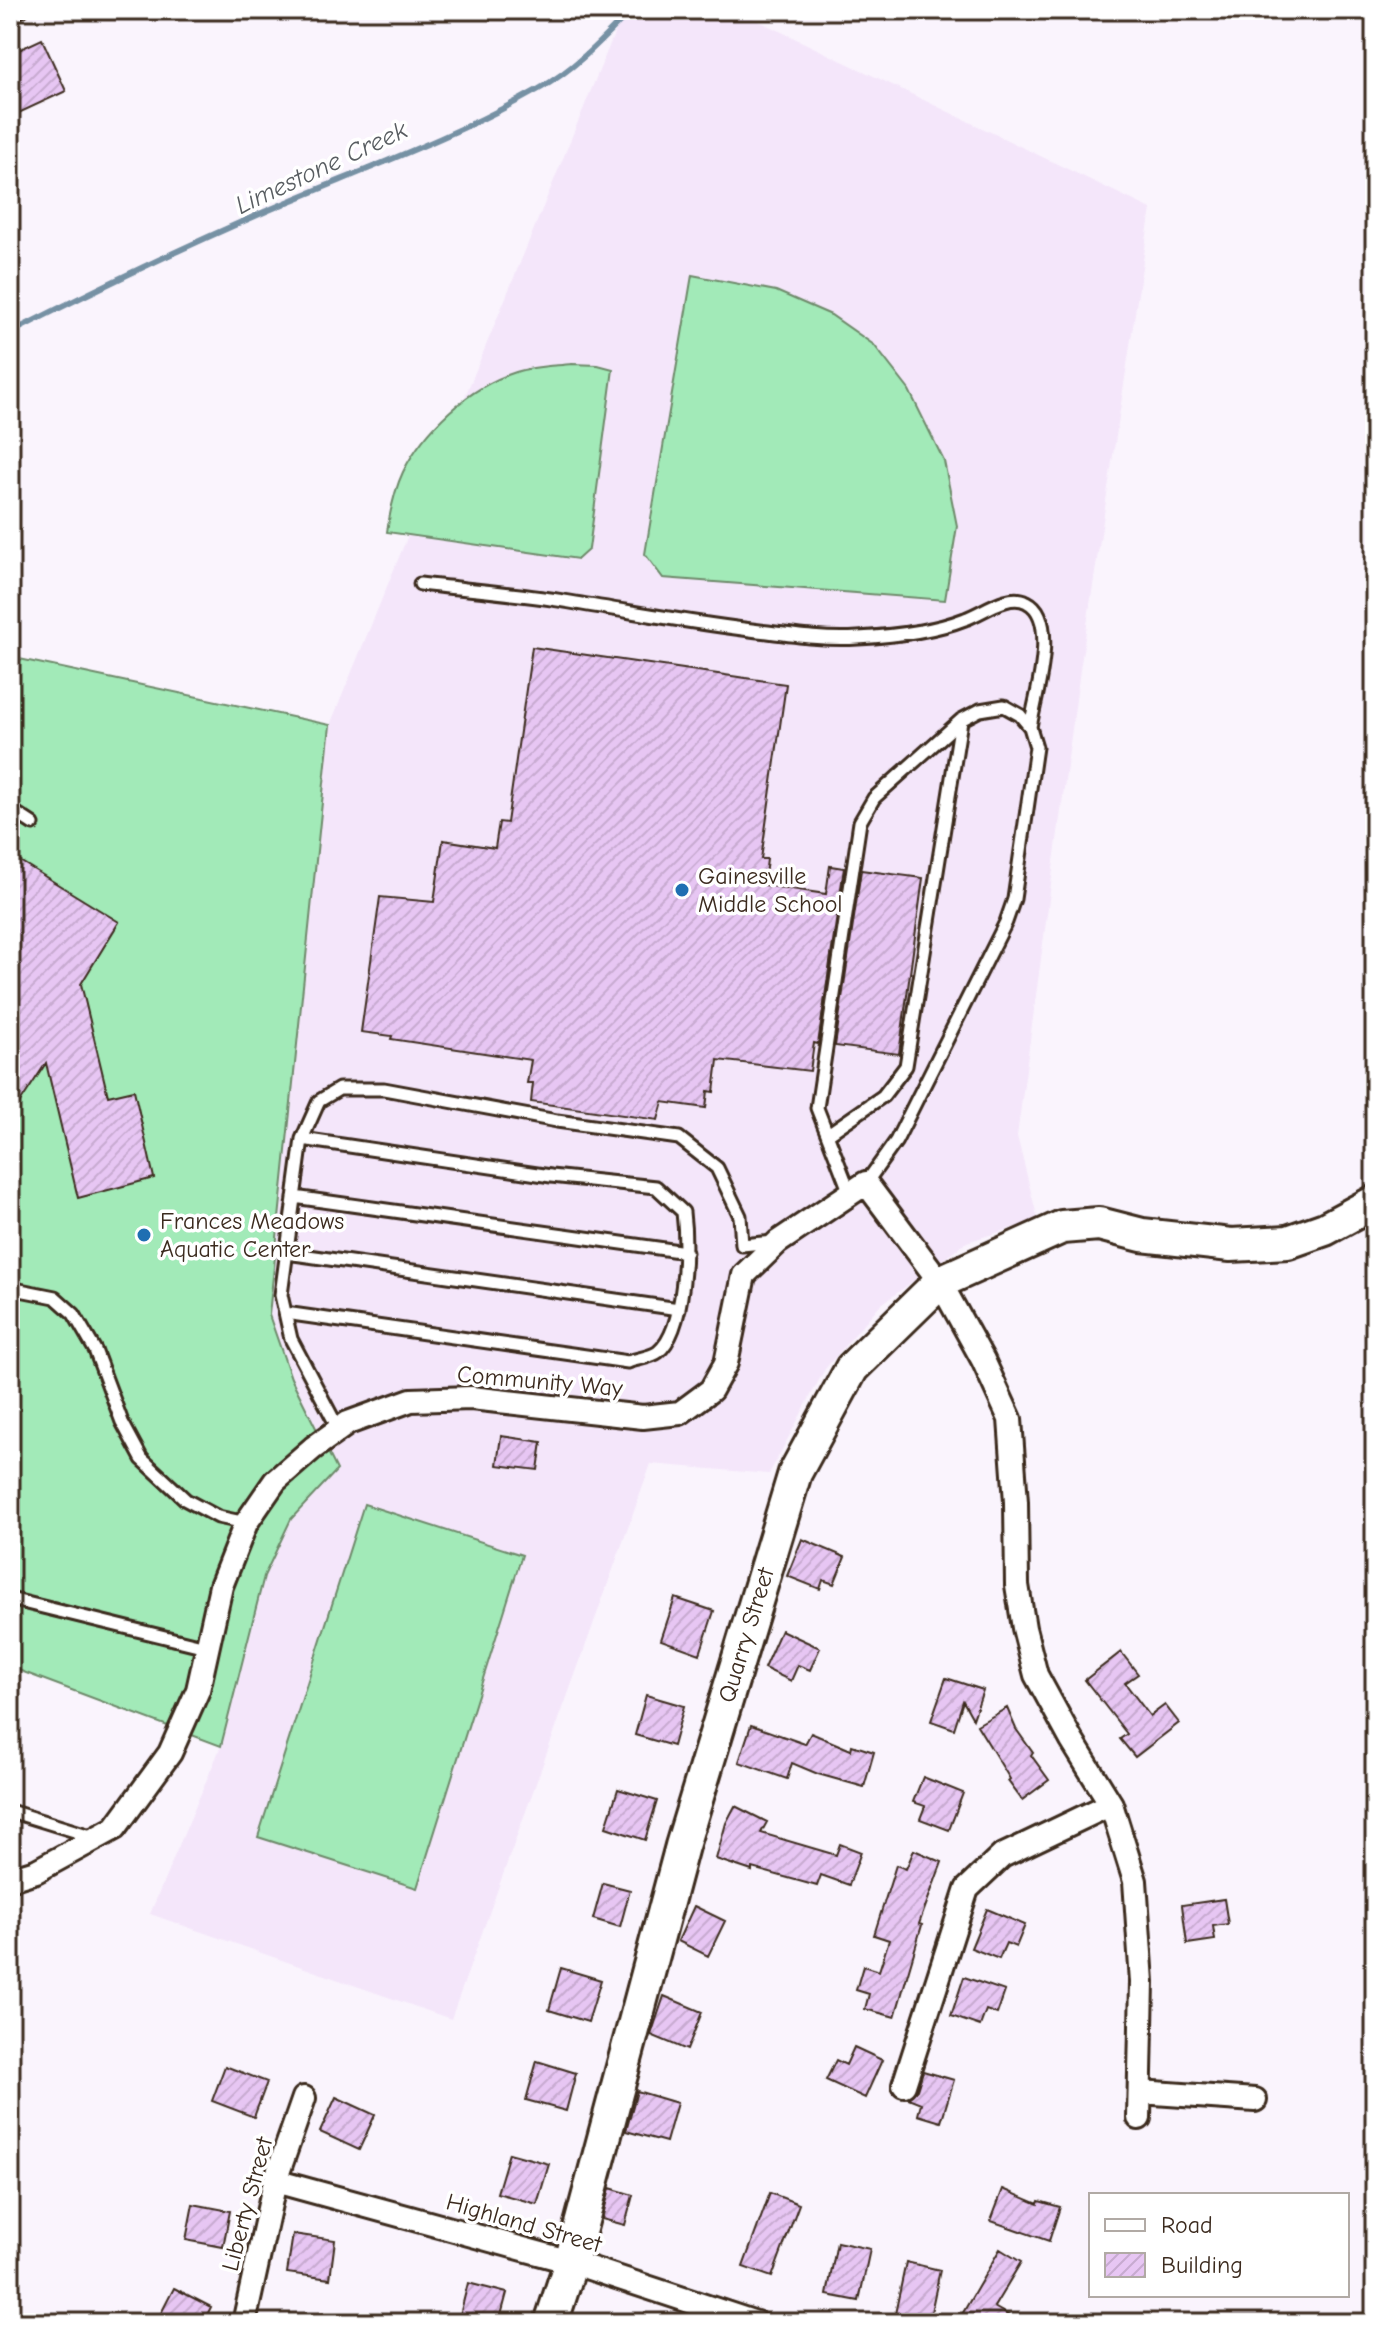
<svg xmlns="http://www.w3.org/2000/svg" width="1385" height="2333" viewBox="0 0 1385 2333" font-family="'Comic Neue',sans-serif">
  <defs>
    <pattern id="building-hatch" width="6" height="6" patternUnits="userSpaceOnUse" patternTransform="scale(2)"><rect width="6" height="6" fill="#e7c6f3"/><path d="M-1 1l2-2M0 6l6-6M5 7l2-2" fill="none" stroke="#c7aad0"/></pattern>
  </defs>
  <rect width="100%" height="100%" fill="#faf4fd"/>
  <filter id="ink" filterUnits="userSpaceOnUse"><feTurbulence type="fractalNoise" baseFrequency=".0125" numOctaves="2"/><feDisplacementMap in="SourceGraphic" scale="16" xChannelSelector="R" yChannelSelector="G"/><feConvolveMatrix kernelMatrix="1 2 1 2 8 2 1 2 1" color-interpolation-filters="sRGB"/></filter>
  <g filter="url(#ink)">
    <path fill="#f4e6fa" d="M624 10H736L1151 209 1080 670 1017 1136 1038 1220 967 1242 879 1306 825 1369 769 1474 651 1464 451 2019 150 1914 221 1746 264 1576 291 1519 337 1470 291 1378 269 1315 330 725Z"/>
    <path fill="#a2eab8" stroke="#6e8a6b" stroke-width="2" d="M692 275 776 291 831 315 874 345 909 390 944 461 957 526 945 600 663 578 645 554Z
      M572 364 598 365 613 369 589 549 578 559 387 532C390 512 394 491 403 472 424 429 469 387 516 372 534 366 554 366 572 364Z
      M10 657 330 725 269 1315 291 1378 337 1470 291 1519 264 1576 221 1746 10 1667Z
      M364 1504 522 1555 417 1888 258 1837Z"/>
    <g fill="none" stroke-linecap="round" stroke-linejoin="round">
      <path stroke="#7691a4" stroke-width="6" d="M10 333C102 286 195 241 290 201 374 166 460 134 539 89 575 69 603 39 631 10"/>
    </g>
    <path fill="url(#building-hatch)" stroke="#3b2a1e" stroke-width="2" d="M42 39 66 91 10 117V54Z
      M532 647 786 684 761 859H767L764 885 826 894 830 866 844 868 818 1044 814 1043 810 1071 718 1060 714 1092 708 1091 706 1108 663 1102 658 1120 531 1102 533 1083H527L531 1060 391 1039 392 1036 361 1032 380 897 434 902 443 840 495 848 499 822 507 823Z
      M10 855 119 922 81 984 108 1096 134 1090 154 1178 78 1198 46 1063 10 1118Z
      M861 870 923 878 899 1054 835 1046Z
      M501 1436 542 1442 538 1470 497 1465Z
      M802 1539 845 1557 834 1584 823 1580 820 1589 787 1576Z
      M675 1598 714 1611 700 1654 661 1640Z
      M781 1630 820 1648 810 1670 798 1665 791 1681 764 1668Z
      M1121 1652 1138 1674 1125 1683 1150 1716 1165 1705 1179 1723 1135 1757 1120 1739 1127 1734 1085 1680Z
      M946 1678 983 1690 973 1719 963 1701 954 1729 931 1721Z
      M646 1695 684 1706 673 1746 635 1735Z
      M1007 1708 1016 1729 1033 1753 1031 1755 1049 1780 1022 1800 1008 1781 1010 1779 977 1725Z
      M751 1725 805 1744 811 1733 851 1750 852 1745 874 1752 864 1787 818 1774 792 1763 787 1779 739 1762Z
      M923 1777 963 1793 949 1830 920 1819 925 1806 913 1802Z
      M618 1789 657 1801 645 1840 606 1827Z
      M735 1806 767 1822 761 1833 836 1855 840 1844 861 1852 849 1885 821 1875 817 1886 752 1868V1871L716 1859 726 1823Z
      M914 1850 942 1862 919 1924 922 1925 895 2017 865 2009 869 1994 856 1990 863 1966 879 1971 889 1940 874 1935 896 1865 906 1869Z
      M603 1883 630 1890 620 1927 593 1919Z
      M1224 1899 1228 1924 1213 1926 1215 1940 1187 1944 1182 1905Z
      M694 1906 725 1921 708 1956 678 1941Z
      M987 1909 1025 1925 1016 1947 1006 1943 999 1959 971 1948Z
      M561 1968 601 1980 588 2022 549 2010Z
      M964 1977 1005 1991 997 2014 986 2010 980 2026 951 2016Z
      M664 1996 702 2012 687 2050 651 2035Z
      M854 2047 882 2060 865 2098 826 2080 836 2060 846 2065Z
      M537 2061 576 2073 566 2111 526 2100Z
      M225 2066 267 2082 254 2117 212 2101Z
      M923 2071 954 2080 941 2122 918 2115 921 2103 908 2098 917 2090Z
      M637 2091 677 2103 666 2142 626 2131Z
      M336 2097 375 2115 359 2150 320 2132Z
      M509 2153 549 2164 537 2204 497 2193Z
      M610 2188 633 2195 625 2225 602 2219Z
      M1003 2189 1038 2204 1039 2201 1060 2207 1049 2241 991 2221Z
      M770 2193 799 2204 772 2277 743 2267Z
      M193 2204 230 2211 223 2247 186 2240Z
      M293 2234 335 2240 330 2279 287 2273Z
      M837 2242 870 2249 859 2301 827 2295Z
      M1000 2249 1021 2262 994 2307 1022 2323H957Z
      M906 2262 940 2270 929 2322 895 2314Z
      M468 2283 507 2293 499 2323H458Z
      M174 2288 211 2307 203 2323H156Z"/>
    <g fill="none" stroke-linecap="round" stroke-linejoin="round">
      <defs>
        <path id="lane" d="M10 17 22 10
          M420 584C472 590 525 594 576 603 640 613 703 625 768 632 798 636 828 640 858 638 893 636 932 632 965 619 983 613 1008 592 1027 602 1060 618 1035 698 1030 727
          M10 809 33 824
          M828 1134 883 1096 906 1066 961 721
          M850 1193 817 1108 860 822 874 798 961 720 980 710 1004 706 1020 715 1030 727 1036 747 1014 899 1006 922 896 1141 866 1183
          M294 1197 686 1252
          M287 1253 679 1309
          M10 1288 55 1297 74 1314 95 1350 122 1422 142 1459 186 1500 218 1517 246 1523
          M285 1313 628 1362C636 1359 652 1357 658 1352 686 1329 687 1245 683 1212L656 1187 551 1176 302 1139
          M339 1430 291 1339 281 1295 302 1139 319 1101 339 1089H384L557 1121 679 1138 717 1168 740 1216 742 1245 773 1242
          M10 1599 206 1647
          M10 1811 94 1837"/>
        <path id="street" d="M10 1879 36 1871 115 1828 170 1753 198 1690 221 1586 246 1523 275 1481 313 1448 348 1423 411 1400 471 1398 643 1417 680 1413 711 1390 726 1363 744 1275 778 1242 866 1183 940 1282 983 1360 1010 1419 1016 1502 1017 1585 1024 1628 1036 1675 1072 1741 1111 1804 1135 1881 1142 1982 1139 2118
          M904 2085 967 1889 1002 1856 1111 1804
          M1140 2092 1255 2100
          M275 2181 571 2262 756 2323
          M244 2323 275 2181 304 2098"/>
        <path id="secondary" d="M551 2323 571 2262 682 1846 795 1473 852 1368 940 1282 1062 1227 1099 1224 1142 1235 1231 1245 1288 1242 1325 1229 1375 1202"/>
      </defs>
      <use href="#lane" stroke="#3b2a1e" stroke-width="17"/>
      <use href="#street" stroke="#3b2a1e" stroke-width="28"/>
      <use href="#secondary" stroke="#3b2a1e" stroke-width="38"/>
      <use href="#lane" stroke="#fff" stroke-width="11"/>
      <use href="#street" stroke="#fff" stroke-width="22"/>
      <use href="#secondary" stroke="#fff" stroke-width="32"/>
    </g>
  </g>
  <g fill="#1f6fb2" stroke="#fff" stroke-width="3">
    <circle cx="682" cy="890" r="8"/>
    <circle cx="144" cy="1235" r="8"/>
  </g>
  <g text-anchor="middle" stroke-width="7" stroke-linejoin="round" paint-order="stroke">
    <g font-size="24" fill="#3b2a1e" stroke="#fff" text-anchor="start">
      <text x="698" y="884">Gainesville<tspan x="698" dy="28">Middle School</tspan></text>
      <text x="160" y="1229">Frances Meadows<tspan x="160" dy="28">Aquatic Center</tspan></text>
    </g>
    <g font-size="24" fill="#3b2a1e" stroke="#fff">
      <text transform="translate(540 1381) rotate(5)" y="8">Community Way</text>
      <text transform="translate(746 1635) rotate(-73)" y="8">Quarry Street</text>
      <text transform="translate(247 2204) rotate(-75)" y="8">Liberty Street</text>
      <text transform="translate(524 2223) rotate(16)" y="8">Highland Street</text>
    </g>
    <g font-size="26" font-style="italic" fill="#585d61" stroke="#fff">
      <text transform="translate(321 167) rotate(-25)" y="9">Limestone Creek</text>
    </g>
  </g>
  <rect width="1385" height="2333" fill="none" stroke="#fff" stroke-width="40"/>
  <rect x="20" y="20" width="1345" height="2293" fill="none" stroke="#3b2a1e" stroke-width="3" filter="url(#ink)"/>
  <rect x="1089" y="2193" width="260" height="104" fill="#ffffff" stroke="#b1aaa5" stroke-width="2"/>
  <rect x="1105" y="2219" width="40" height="12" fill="#ffffff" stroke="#b1aaa5" stroke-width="2"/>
  <text x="1161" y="2233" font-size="24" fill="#3b2a1e">Road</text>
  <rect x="1105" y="2253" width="40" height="24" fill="url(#building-hatch)" stroke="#b1aaa5" stroke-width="2"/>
  <text x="1161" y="2273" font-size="24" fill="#3b2a1e">Building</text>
</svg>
